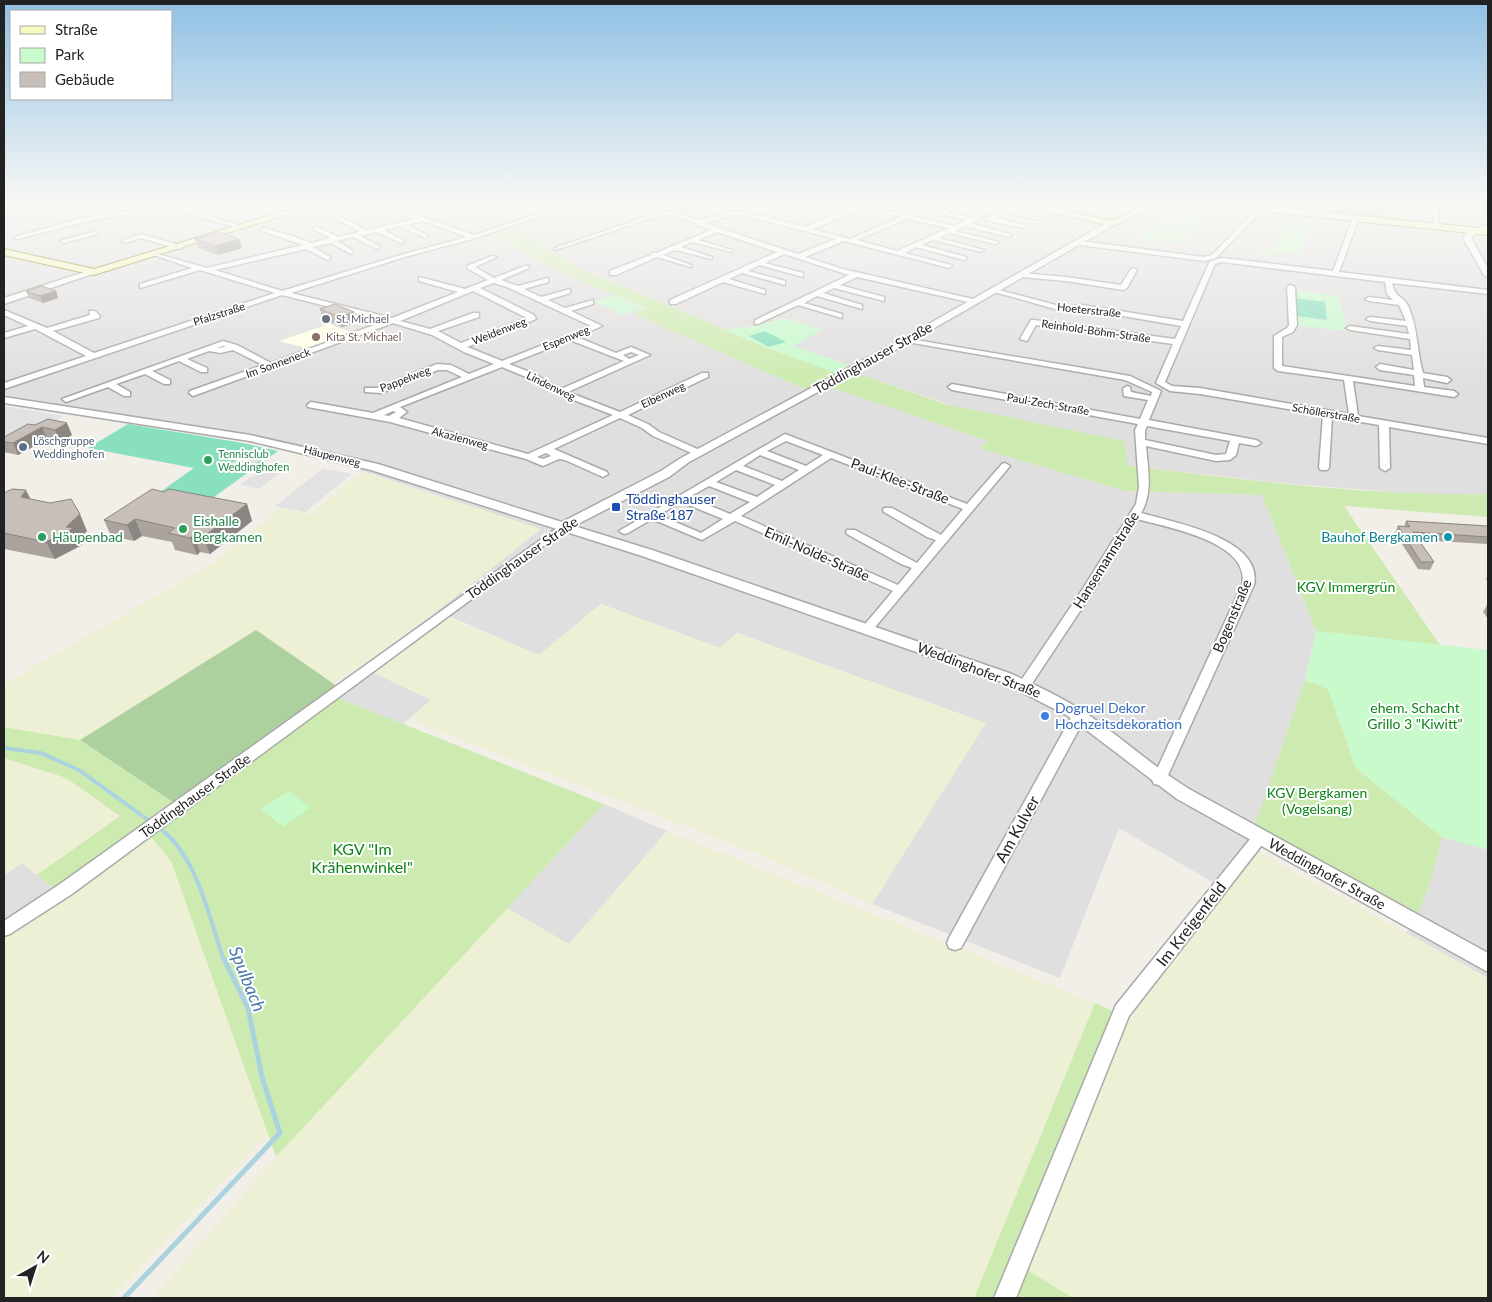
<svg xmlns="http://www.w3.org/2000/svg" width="1492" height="1302" viewBox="0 0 1492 1302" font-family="Lato,sans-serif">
  <rect width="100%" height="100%" fill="#f2efe9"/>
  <path fill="#e0dfdf" d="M4 202H491L481 221 490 230 521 250 540 261 646 309 634 314 807 390 828 386 988 441 979 448 1126 491 1262 495 1316 631 1305 680 1251 842 1216 884 1119 828 1060 978 872 904 985 723 737 633 720 648 601 604 539 655 437 611 540 529 362 471 340 459 249 439 4 402Z
    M509 202H1024L1072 212 1080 209 1128 212 1147 202H1315L1316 212 1387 220 1388 202H1488V272L1472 238 1474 230 1470 238 1488 275V494L1429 495 1281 483 1128 466 857 373 852 378 837 373 847 366 792 347 821 330 784 318 760 325 727 330 580 269 508 222 503 216Z
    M372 672 432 700 403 724 338 698Z
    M604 804 667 831 569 945 507 908Z
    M1442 837 1488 850V978L1406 933 1418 914 1431 880Z
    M22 863 55 890 4 922V875Z"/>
  <path fill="#ffffe5" d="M412 202H458L464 205V208L450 211Z
    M329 324 353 333 311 349 279 341Z"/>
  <path fill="#eef0d5" d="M362 471 541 529 437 611 334 684 256 630 80 740 4 727V684L213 563 280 508 310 515Z
    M601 604 719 648 737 633 986 723 872 904 743 848 419 724 413 715 431 700 372 672 447 617 539 655Z
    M4 758 66 778 120 816 37 875 22 863 4 875Z
    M667 831 1095 1003 974 1298H152L303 1127 507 908 569 944Z
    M151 837 171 861 268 1134 112 1298H4V940L82 888Z
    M1257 851 1488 978V1298H1073L1024 1268 1122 1032 1159 978Z"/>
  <path fill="#cdebb0" d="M463 202H509L503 216 508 222 580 269 727 330 767 348 852 378 857 373 945 404 1124 441 1128 466C1248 480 1368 496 1488 494V517L1344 506 1440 645 1316 631 1262 495 1126 491 978 448 988 441 830 387 807 390 634 314 646 308C591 284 526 263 481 221L452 227 446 224 466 209 467 205Z
    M1305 680 1328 689 1356 768 1442 837 1431 880 1418 914 1255 825Z
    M338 698 604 804 276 1157 171 861 151 837Z
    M4 727 80 740 176 804 55 890 37 875 120 816 66 778 4 758Z
    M1095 1003 1115 1012 999 1298H974Z
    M1024 1268 1073 1298H1017Z"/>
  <path fill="#add19e" d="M256 630 334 684 338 698 175 820 176 804 80 740Z"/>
  <path fill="#aacbaf" d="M1315 202H1388L1387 221 1316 212Z"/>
  <path fill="#c8facc" d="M1024 202H1147L1128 212 1080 209 1072 212Z
    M1179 213 1207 217 1181 243 1138 238Z
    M1288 223 1312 226 1299 254 1277 252 1272 256 1261 254 1262 252 1277 242Z
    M1296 290 1339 296 1347 331 1297 325V316L1327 320 1296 298Z
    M614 295 643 308 623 315 595 302Z
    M784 318 822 330 793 346 848 365 837 373 767 348 727 330 760 325Z
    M1316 631 1488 650V850L1442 837 1356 768 1328 689 1305 680Z
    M289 791 310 808 283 827 261 809Z"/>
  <path fill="#88e0be" d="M1296 298 1325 302 1327 320 1297 316Z
    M765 331 786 342 769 347 749 336Z
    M128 424 243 443 278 451 203 505 156 495 194 468 88 448Z"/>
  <path fill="#e2e2e2" d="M4 406 64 416 4 450Z
    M252 449 270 453 247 470 228 466Z
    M323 469 352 474 305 512 275 506Z
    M260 470 278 474 259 489 240 485Z"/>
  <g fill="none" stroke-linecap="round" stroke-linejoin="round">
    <path stroke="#aad3df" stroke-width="2" d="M497 227 492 221 502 202"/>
    <path stroke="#aad3df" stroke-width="4" d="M4 748 41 753 79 770 151 822
      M158 827C196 853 209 916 223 958"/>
    <path stroke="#aad3df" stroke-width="5" d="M124 1298 280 1133 262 1077 248 1008 223 957"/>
    <defs>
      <path id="minor" d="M53 202H62L4 218V214Z
        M174 202H181L191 210 225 202H235L197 212 243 227 240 229 188 213 177 205 80 223 17 239 14 237 80 219Z
        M355 202H364L425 218 474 235 573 202H581L476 238 408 256 291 293 392 318 458 292 419 281V277L465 289 488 280 467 268V266L492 256 497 257 475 267 494 278 525 266H529V268L501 280 518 286 548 278V282L524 289 541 297 570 289V293L548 300 565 308 593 300V304L571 311 602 326 577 337 616 353 631 347 650 355 568 392 620 412 702 373H708V377L628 415 648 424 659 432 702 451V455H696L653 436 642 428 620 418 554 449 607 472 608 474 603 477 565 460 559 459 543 466 526 459 390 422 308 407 307 405 311 402 373 413 462 377 447 370H438L381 393 365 392V388H377L437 364 451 365 469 374 494 364 464 352 432 335 393 323 193 396 189 393 190 391 263 365 233 350 220 353 209 351 187 359 207 368V372H201L179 361 152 371 170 380V384H164L145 374 116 384 130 392V396H124L108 387 69 401 66 402 62 399 223 341 237 345 271 363 385 321 282 295 4 389V383L86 356 35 329 4 338V333L28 326 4 315V310L47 328 90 315 89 311H95L100 316 99 318 53 331 94 353 275 293 200 270 140 288V284L192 268 154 255V253L207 268 303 245 262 231 261 230 264 228 295 237 311 243 330 238 314 229 313 228 316 226 338 237 360 232 332 217V215L334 214 367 230 415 219ZM423 221 467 237 404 254 282 291 215 270 306 249 328 260 330 259V257L313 247 331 243 351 254 353 253V251L337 241 353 237 377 249 380 247 379 246 360 236 377 232 401 243 404 241 403 240 384 230 400 226 425 238 427 237V235L407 225ZM494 283 507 287 591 326 502 361 470 348 467 347 536 319 534 315 480 288ZM473 291 527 318 461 343 438 331 479 317V313H473L430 329 400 321ZM570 340 624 361 561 389 532 373 509 364ZM223 346 226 347 217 348ZM631 352 639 355 629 359 623 355ZM502 367 526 377 558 394 613 415 528 454 399 418 407 412 400 407ZM393 411 396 412 389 416 384 415ZM546 453 551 456 543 459 537 457Z
        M620 202H629L701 220 734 211 763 217 802 202H810L769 218 805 227 856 206 842 202H852L954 226 966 220 894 202H904L941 211 958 202H965L948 212 971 218 1001 202H1008L970 223 1012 235 1009 237 965 226 955 231 999 242 996 244 949 233 939 238 984 250 981 252 933 240 922 245 966 257V259L964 260 916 247 905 253 951 265 952 266 949 268 844 241 805 257 843 269 977 300V304L857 277 840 285 884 297V301L834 288 823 293 862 305V309L817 296 804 303 842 314V318L798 305 758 324H755V320L849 275 784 254 765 263 803 273V277L759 265 748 271 785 281V285L742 273 729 279 765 290V294L723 282 676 304H670V300L777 252 717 232 698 240 732 250V252L692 242 681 247 712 257V259L675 250 663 255 691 265V267L657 257 616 275H610V271L651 255 652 253H656L711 230 695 224 694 222 664 214 555 250V248L657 213ZM863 208 901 217 850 239 812 229ZM734 215H741L836 239 798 254 704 223ZM907 219 949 228 897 251 857 240Z
        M671 202H680L666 207 663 205Z
        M706 202H714L687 212 682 211Z
        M1431 202H1437L1439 227 1434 226Z
        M1020 203 1038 208 1035 210 1021 207 1012 211 1040 218V220L1007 213 996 218 1026 225V227L1024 228 984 220 1002 210Z
        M1255 211 1260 212 1216 258 1204 261 1080 245 1077 243 1080 241 1204 257 1212 255Z
        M1356 216 1359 218 1339 272 1488 290V294L1392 283C1396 300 1405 296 1409 308 1418 329 1417 352 1423 373L1447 377 1451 380 1447 383 1423 378 1424 387 1454 391 1458 394 1454 397 1353 381 1358 416 1488 438V444L1389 427 1390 468 1385 471 1380 468 1379 425 1332 417 1329 468 1327 470H1321L1319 468 1323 415 1200 394 1170 391 1156 383 1173 344 1036 325 1027 341 1020 339 1031 320H1034L1175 339 1181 326 1082 309 1066 311 1055 309 991 291 995 289 1056 305 1066 307 1082 305 1183 321 1210 261 1222 258 1333 271 1353 218ZM1222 262 1385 282 1387 294 1393 300 1369 297 1365 299 1369 301 1399 305 1406 321 1370 317 1366 319 1370 321 1407 326 1409 334 1350 326 1346 328 1350 330 1410 339 1411 350 1378 346 1374 348 1378 350 1412 355 1414 370 1380 364 1376 367 1380 370 1414 375 1415 386 1282 366V337L1293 332 1297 325 1295 287 1291 285 1287 287 1289 325 1287 328 1274 336V368L1278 371 1344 380 1349 414 1200 388 1172 386 1165 382 1215 264Z
        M1488 225V229L1475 232 1472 230Z
        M95 231 97 232V234L63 243 60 241Z
        M141 234 182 246 183 247 180 249 141 238 125 243 122 241Z
        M1133 268 1137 270 1127 288 1123 290 1066 281 1022 277 1018 275 1022 273 1066 277 1121 285 1131 269Z
        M904 338 1130 376 1161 391 1149 420 1256 440 1261 443 1256 446 1239 443 1236 455 1230 460 1216 461 1146 446C1148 469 1153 493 1141 513 1172 522 1264 538 1254 585L1164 784 1159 785 1154 784 1152 780 1242 585C1252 542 1166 527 1137 519L1094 590 1029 688H1019L1018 685 1082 590 1136 504 1139 487 1135 430 1138 424 952 390 948 387 952 384 1140 419 1148 400 1124 396 1123 389 1127 386 1130 387 1131 392 1151 396 1152 392 1125 380 907 342H904ZM1147 426 1230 441 1226 454 1216 455 1145 440V430Z
        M785 434 967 504 1002 464 1005 463 1010 466 871 632 867 633 861 629 893 591 735 521 702 540 652 519 628 533 624 534 619 531ZM786 441 823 455 806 466 767 451ZM760 455 799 470 782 481 743 466ZM831 458 963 509 941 535 892 508H884L883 510 884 512 927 537 936 540 917 563 855 530H847L846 532 847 534 901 564 912 568 898 585 741 516ZM736 470 775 485 757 497 716 482ZM709 486 750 502 730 514 689 497ZM681 502 723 519 701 533 659 515Z
        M564 523 568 524 569 526 568 528 72 894 10 934 4 936V921L60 884Z
        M1079 711 1084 713 1086 716 961 948 955 950 949 948 947 943 949 938 1072 716 1074 713Z
        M1260 831 1265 833 1268 837 1265 841 1129 1016 1016 1298H994L1116 1005 1255 833Z"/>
      <path id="tertiary" d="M1110 221 1117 223 910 342 689 462 669 477 574 526 652 550 1012 674C1039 687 1066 699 1090 716 1124 740 1154 767 1189 789L1488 953V972L1177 799 1068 716 1002 682 642 556 371 470 250 441 4 403V397L250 435 378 464 562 522 661 471 681 458 904 338Z
        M1472 228 1479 230 1471 238 1488 268V277L1484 275 1463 238 1466 232Z
        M91 270 98 272 4 304V298Z"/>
      <path id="secondary" d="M314 202H326L94 275 4 255V249L94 269Z
        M1013 202C1046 202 1077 216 1109 220 1123 221 1141 201 1160 202L1113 226 1017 205Z
        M1199 202H1226L1488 229V235L1203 205Z"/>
    </defs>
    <use href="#minor" stroke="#a9a9a9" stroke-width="3"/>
    <use href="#tertiary" stroke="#a9a9a9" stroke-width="3"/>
    <use href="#secondary" stroke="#707d05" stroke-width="2"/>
    <use href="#minor" fill="#fff" fill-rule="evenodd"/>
    <use href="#tertiary" fill="#fff" fill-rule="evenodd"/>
    <use href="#secondary" fill="#f7fabf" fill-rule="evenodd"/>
  </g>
  <path fill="#aba49e" d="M195 239 242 248 218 255 198 248Z
    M26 291H56L58 298 43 303 29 298Z
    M320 309 357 322 342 327 323 319Z
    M48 419 72 435 60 442 47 439 18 455 4 452V437L35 425Z
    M164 492 247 504 252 521 210 554 200 552 197 555 175 550 172 542 142 536 134 541 111 536 104 520Z
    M4 493 30 499 87 531 79 539 82 545 55 559 4 549Z
    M1406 521 1488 526V544L1418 540 1434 562 1430 570 1418 569 1395 533 1398 526 1404 527Z
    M1488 574V582L1486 579Z
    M1488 603V619L1483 612Z"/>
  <path fill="#8b8681" d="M239 239 242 248 218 255 215 246Z
    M56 291 58 298 43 303 40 296Z
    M354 312 357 322 342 327 339 317Z
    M67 423 72 435 60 442 55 430Z
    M42 427 47 439 18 455 13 443Z
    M26 490 34 506 21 497Z
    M247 504 252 521 210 554 203 537Z
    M80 514 87 531 79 539 82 545 55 559 46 542Z
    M135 519 142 536 134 541 127 525Z
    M194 535 200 552 197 555 190 538Z"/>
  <path fill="#c7bfb8" stroke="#8b8681" d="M221 232 239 239 215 246 195 239Z
    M42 286 56 291 40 296 26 291Z
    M335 304 354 312 339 317 320 309Z
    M48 419 67 423 55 430 42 427 13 443 4 442V437L28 424 35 425Z
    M12 489 26 490 21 497 50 503 71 499 80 514 66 527 74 528 46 542 4 533V493Z
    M152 489 164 492 169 489 247 504 203 537 194 535 190 538 168 533 175 528 135 519 127 525 104 520Z
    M1406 521 1488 526V537L1413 532 1434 562H1421L1398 526 1410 527Z"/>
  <linearGradient id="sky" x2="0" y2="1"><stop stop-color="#8fc0e4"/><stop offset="0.53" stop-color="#f9f8f5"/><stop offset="1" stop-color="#f9f8f5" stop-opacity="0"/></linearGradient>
  <rect width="1492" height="384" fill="url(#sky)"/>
  <circle fill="#6b7280" stroke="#fff" stroke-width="2" cx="326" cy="319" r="5"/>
  <circle fill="#8d6e63" stroke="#fff" stroke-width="2" cx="316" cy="337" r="5"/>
  <circle fill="#5c6f8a" stroke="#fff" stroke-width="2" cx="23" cy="447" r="5"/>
  <g fill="#2e9e5b" stroke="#fff" stroke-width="2">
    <circle cx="208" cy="460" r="5"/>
    <circle cx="183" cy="529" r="5"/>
    <circle cx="42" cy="537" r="5"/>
  </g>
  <rect fill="#1a4fb4" stroke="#fff" stroke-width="2" x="611" y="502" width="10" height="10" rx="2.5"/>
  <circle fill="#0f9aa8" stroke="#fff" stroke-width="2" cx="1448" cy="537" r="5"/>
  <circle fill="#3f7fe0" stroke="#fff" stroke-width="2" cx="1045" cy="716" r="5"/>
  <g text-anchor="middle" stroke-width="4" stroke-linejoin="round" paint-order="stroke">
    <g font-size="11" fill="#222" stroke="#fff">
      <text transform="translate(1089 310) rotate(6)" y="4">Hoeterstraße</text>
      <text transform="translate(219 314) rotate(-18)" y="4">Pfalzstraße</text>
      <text transform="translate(499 331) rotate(-21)" y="4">Weidenweg</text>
      <text transform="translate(1096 331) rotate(8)" y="4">Reinhold-Böhm-Straße</text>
      <text transform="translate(566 338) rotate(-22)" y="4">Espenweg</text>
      <text transform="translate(278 363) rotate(-20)" y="4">Im Sonneneck</text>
      <text transform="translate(405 379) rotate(-21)" y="4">Pappelweg</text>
      <text transform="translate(551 386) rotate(26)" y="4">Lindenweg</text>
      <text transform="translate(663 395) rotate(-25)" y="4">Eibenweg</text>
      <text transform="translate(1048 404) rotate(10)" y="4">Paul-Zech-Straße</text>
      <text transform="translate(1326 413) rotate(10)" y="4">Schöllerstraße</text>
      <text transform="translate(460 438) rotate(15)" y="4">Akazienweg</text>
      <text transform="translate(332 456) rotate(14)" y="4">Häupenweg</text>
    </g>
    <g font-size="11" fill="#5b616d" stroke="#fff" text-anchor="start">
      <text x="336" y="323">St. Michael</text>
    </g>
    <g font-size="11" fill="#785e54" stroke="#fff" text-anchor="start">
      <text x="326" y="341">Kita St. Michael</text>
    </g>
    <g font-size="11" fill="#4e5e75" stroke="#fff" text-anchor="start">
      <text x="33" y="445">Löschgruppe<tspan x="33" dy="13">Weddinghofen</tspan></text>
    </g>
    <g font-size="11" fill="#27864d" stroke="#fff" text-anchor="start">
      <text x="218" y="458">Tennisclub<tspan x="218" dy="13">Weddinghofen</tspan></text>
    </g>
    <g font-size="14" fill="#222" stroke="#fff">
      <text transform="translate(873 358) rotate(-29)" y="5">Töddinghauser Straße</text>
      <text transform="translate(900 481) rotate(21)" y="5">Paul-Klee-Straße</text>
      <text transform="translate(817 554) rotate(24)" y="5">Emil-Nolde-Straße</text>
      <text transform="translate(522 558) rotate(-35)" y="5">Töddinghauser Straße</text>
      <text transform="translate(1106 560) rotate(-58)" y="5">Hansemannstraße</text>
      <text transform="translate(1232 616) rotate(-67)" y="5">Bogenstraße</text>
      <text transform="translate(979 670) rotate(21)" y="5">Weddinghofer Straße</text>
      <text transform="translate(195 796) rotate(-36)" y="5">Töddinghauser Straße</text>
      <text transform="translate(1327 874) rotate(29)" y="5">Weddinghofer Straße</text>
    </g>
    <g font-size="14" fill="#164399" stroke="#fff" text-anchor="start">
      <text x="626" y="504">Töddinghauser<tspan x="626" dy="16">Straße 187</tspan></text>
    </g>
    <g font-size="14" fill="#27864d" stroke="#fff" text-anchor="start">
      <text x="193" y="526">Eishalle<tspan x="193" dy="16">Bergkamen</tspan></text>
      <text x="52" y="542">Häupenbad</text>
    </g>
    <g font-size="14" fill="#0d838f" stroke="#fff" text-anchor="end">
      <text x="1438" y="542">Bauhof Bergkamen</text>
    </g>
    <g font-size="14" fill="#0c8416" stroke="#fff">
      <text x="1346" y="592">KGV Immergrün</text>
      <text x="1415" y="713">ehem. Schacht<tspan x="1415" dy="16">Grillo 3 "Kiwitt"</tspan></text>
      <text x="1317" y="798">KGV Bergkamen<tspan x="1317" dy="16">(Vogelsang)</tspan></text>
    </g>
    <g font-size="14" fill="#366cbe" stroke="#fff" text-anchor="start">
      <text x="1055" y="713">Dogruel Dekor<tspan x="1055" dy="16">Hochzeitsdekoration</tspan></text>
    </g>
    <g font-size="16" fill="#222" stroke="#fff">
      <text transform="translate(1017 829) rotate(-61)" y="6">Am Kulver</text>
      <text transform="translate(1191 924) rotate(-52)" y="6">Im Kreigenfeld</text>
    </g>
    <g font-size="16" fill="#0c8416" stroke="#fff">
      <text x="362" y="855">KGV "Im<tspan x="362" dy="18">Krähenwinkel"</tspan></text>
    </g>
    <g font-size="18" font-style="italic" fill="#4a7aab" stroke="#fff">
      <text transform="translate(247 979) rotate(68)" y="6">Spulbach</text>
    </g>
  </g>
  <rect width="1492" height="1302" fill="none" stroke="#222222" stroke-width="10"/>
  <rect x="10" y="10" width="162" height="90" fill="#ffffff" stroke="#a7a7a7"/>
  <rect x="20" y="26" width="25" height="8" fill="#f7fabf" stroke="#a7a7a7"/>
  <text x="55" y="35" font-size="15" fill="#222222">Straße</text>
  <rect x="20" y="48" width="25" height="15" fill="#c8facc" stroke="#a7a7a7"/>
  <text x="55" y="60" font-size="15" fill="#222222">Park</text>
  <rect x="20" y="72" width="25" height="15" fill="#c7bfb8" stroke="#a7a7a7"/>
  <text x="55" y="85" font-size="15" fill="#222222">Gebäude</text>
  <g transform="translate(35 1267) rotate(39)" stroke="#ffffff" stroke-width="4" paint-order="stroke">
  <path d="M0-4L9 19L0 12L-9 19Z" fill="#222222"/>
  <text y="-8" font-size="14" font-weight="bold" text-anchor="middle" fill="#222222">N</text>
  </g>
</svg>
